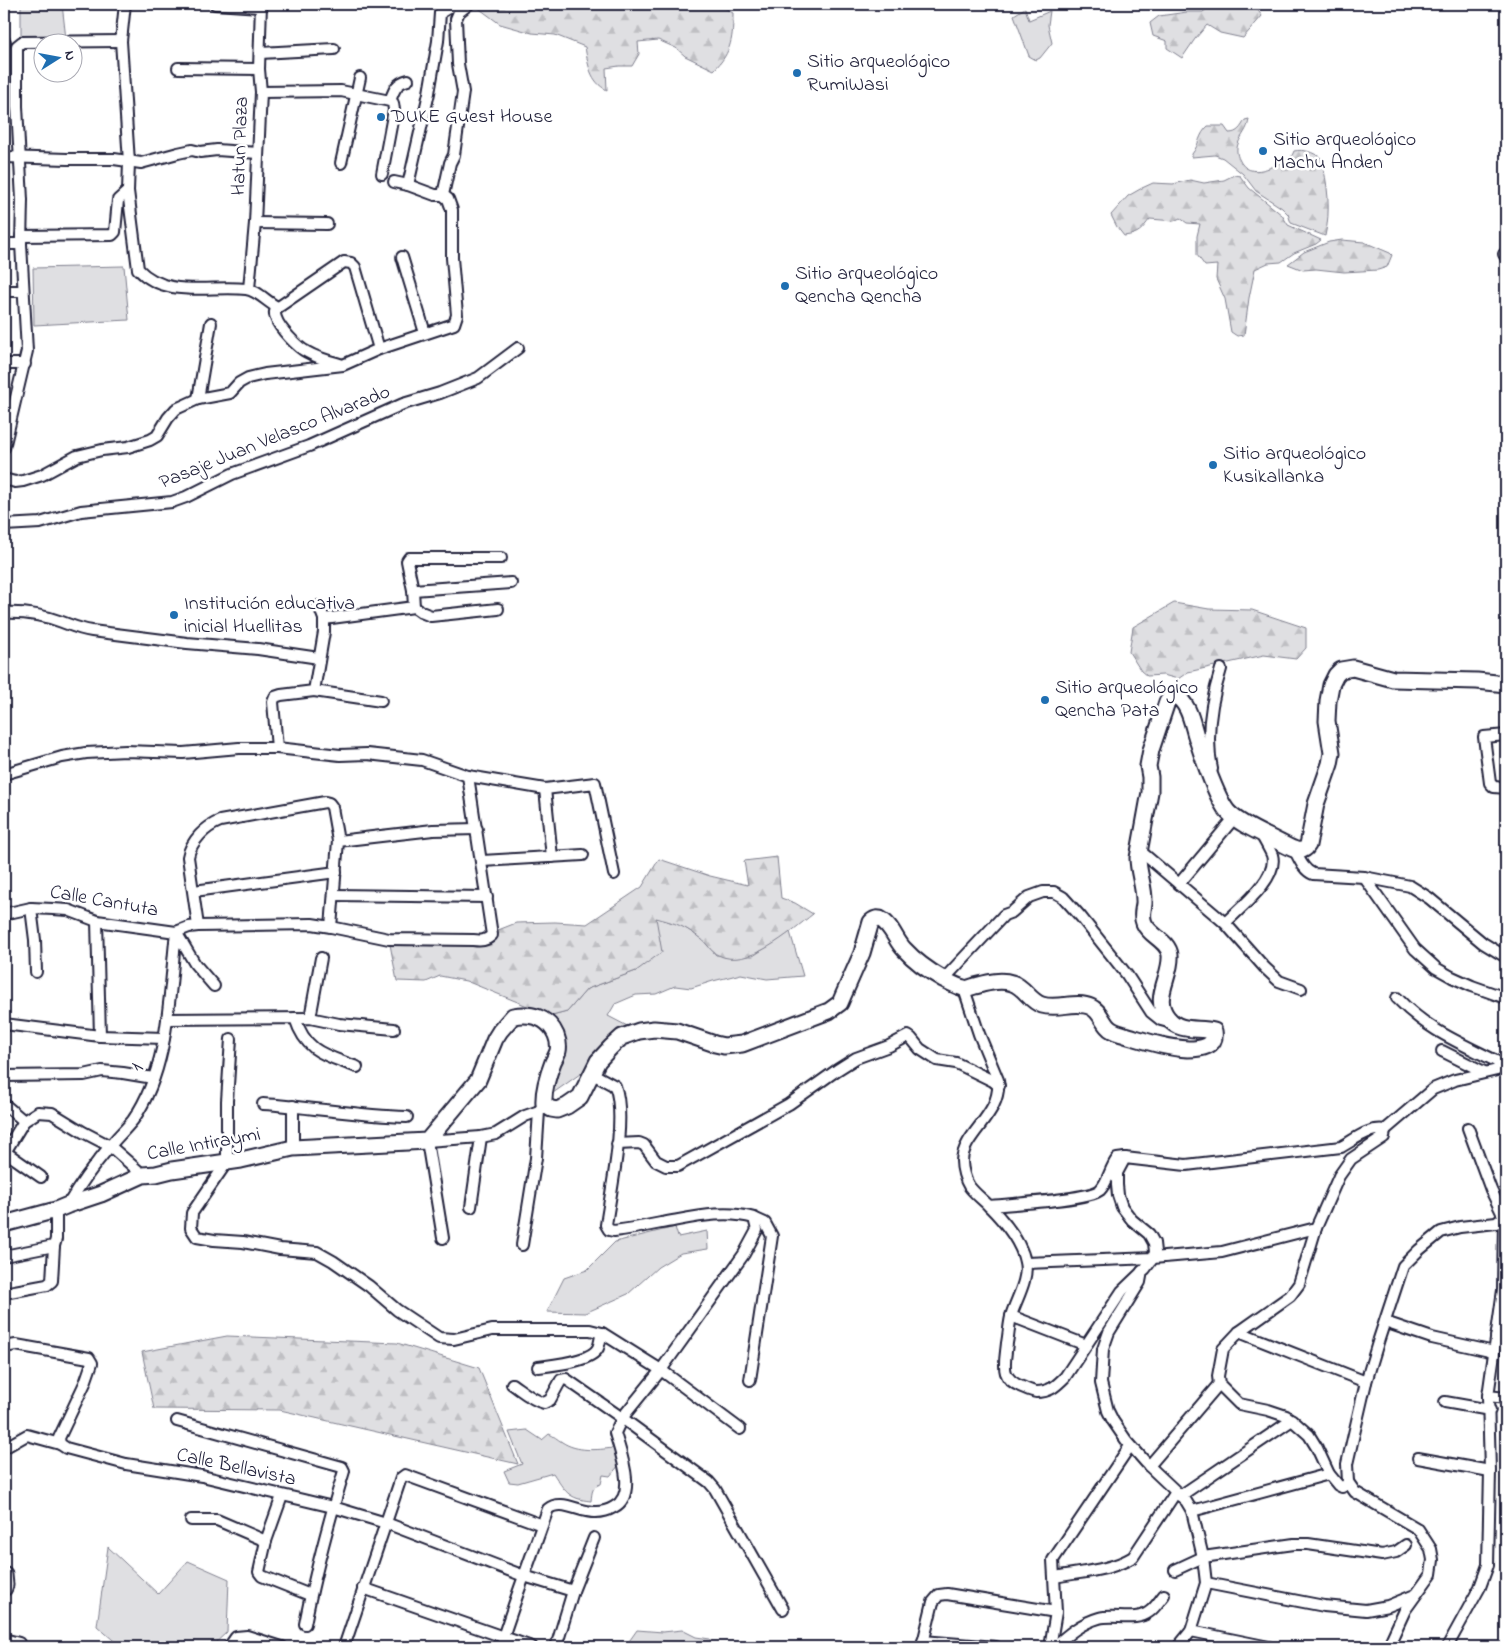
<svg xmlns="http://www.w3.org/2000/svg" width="1510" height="1651" viewBox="0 0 1510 1651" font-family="'Indie Flower',sans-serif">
	<defs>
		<pattern id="forest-firs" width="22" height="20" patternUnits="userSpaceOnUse" patternTransform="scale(1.25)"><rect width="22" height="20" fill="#dfdfe2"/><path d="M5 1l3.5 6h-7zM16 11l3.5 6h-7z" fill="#bfbfc3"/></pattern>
	</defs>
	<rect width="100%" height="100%" fill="#fff"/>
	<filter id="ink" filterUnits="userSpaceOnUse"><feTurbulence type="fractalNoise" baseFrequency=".02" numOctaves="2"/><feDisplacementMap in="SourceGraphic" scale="10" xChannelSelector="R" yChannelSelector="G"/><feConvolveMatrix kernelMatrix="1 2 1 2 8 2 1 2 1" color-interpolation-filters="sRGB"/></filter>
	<g filter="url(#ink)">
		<g fill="#dfdfe2" stroke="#80808e">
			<path d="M 21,4 L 62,4 L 66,39 L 21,40 Z"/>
			<path d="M 1025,8 L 1029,20 L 1050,11 L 1048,25 L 1052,43 L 1040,58 L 1036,60 L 1029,56 L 1014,15 Z"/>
			<path d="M 124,266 L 129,320 L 34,325 L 33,268 Z"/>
			<path d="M 656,918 L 681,925 L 703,940 L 716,955 L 753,956 L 790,932 L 803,976 L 767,979 L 741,974 L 713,981 L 691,988 L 675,986 L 656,994 L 636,995 L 615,1004 L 608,1016 L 633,1029 L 580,1074 L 553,1093 L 552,1081 L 562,1036 L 552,1016 L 567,1012 L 587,989 L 636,971 Z"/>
			<path d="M 675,1227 L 678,1237 L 707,1231 L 708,1249 L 681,1253 L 658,1267 L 628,1294 L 585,1313 L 547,1312 L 564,1278 L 587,1270 L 615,1242 Z"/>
			<path d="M 527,1430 L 542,1440 L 549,1434 C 554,1436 557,1439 562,1442 C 577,1452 597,1450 613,1448 L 617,1451 L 619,1465 L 610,1476 L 603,1475 L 601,1484 C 592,1486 592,1492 591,1501 C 568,1499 565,1491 553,1473 L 518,1483 L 509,1482 L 504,1471 L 522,1464 L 509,1432 Z"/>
			<path d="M 108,1547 L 158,1594 L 188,1561 L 229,1579 L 227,1632 L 211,1647 L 121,1647 L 97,1626 Z"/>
			<path d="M 637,1630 L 663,1632 L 682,1630 L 696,1637 L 710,1639 L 711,1647 L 625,1647 Z"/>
		</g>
		<g fill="url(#forest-firs)" stroke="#80808e">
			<path d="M 479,4 L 718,4 L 733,13 C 733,37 732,52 714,70 L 685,56 L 676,48 L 658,40 L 638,42 L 639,54 L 632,66 L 619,66 L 606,68 L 607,90 C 590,82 588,64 585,47 L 555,35 L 532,33 L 500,24 L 477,7 Z"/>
			<path d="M 1213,4 L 1253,4 L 1262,16 L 1243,38 L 1220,33 L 1207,25 L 1195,39 L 1182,58 L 1167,48 L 1167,41 L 1153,36 L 1150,23 L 1159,16 L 1187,12 L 1203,12 Z"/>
			<path d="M 1249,119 C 1248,130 1241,135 1238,144 C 1236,149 1237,155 1239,159 C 1249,182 1276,165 1291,158 L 1294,151 C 1304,149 1313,152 1321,158 C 1328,184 1331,210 1325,236 L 1291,223 L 1288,214 L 1282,208 L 1256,191 L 1243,174 L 1223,158 L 1215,155 L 1192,157 L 1192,154 C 1200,144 1198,135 1208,126 L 1224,126 L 1229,133 C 1238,133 1241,127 1245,120 Z"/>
			<path d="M 1234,175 L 1240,176 L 1249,188 L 1282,215 L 1288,225 L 1321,240 L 1316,244 L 1294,253 L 1281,262 L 1268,263 L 1255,269 L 1249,298 L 1244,335 L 1237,336 L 1231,332 L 1225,299 L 1216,279 L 1217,265 L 1205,266 L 1197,255 L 1197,236 L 1200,224 L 1187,223 L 1180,218 L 1174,221 L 1150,219 C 1141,230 1140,234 1124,236 L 1117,227 L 1111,215 L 1128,196 L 1142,188 L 1153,183 L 1173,184 L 1190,180 L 1204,183 L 1224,180 Z"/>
			<path d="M 1342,240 L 1364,242 L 1390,253 L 1392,255 L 1387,267 L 1378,270 L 1344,272 L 1316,269 L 1303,270 L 1288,264 L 1304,252 L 1329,242 Z"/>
			<path d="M 1174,603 L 1209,609 L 1252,610 L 1306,628 L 1306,648 L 1296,659 L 1264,655 L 1188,672 L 1178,679 L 1163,675 L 1147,676 L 1141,671 L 1129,652 L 1133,627 Z"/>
			<path d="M 777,857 L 781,898 L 795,903 L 813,914 C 790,932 748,970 718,955 C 711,952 707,943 701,939 C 685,926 675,923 656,918 L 662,952 L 636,971 L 587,989 L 567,1012 L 552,1016 L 466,981 L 440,976 L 426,982 L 397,981 L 389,939 L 473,940 L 516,923 L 555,922 L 587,924 L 642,887 L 659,859 L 710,876 L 748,885 L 744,861 Z"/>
			<path d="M 227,1336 L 397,1343 L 479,1368 L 518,1464 L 280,1410 L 154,1409 L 142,1352 Z"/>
		</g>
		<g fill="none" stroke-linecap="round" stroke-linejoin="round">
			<path stroke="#7a7a88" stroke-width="2.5" d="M 311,4 L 329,9 L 346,4"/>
			<defs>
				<g id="street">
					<path d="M 125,4 L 121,41 L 129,162 L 128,191 L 138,269 C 166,299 210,285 246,289 C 257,290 267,302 277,307 L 280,306 L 344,262 L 351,263 L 355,267 L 379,349"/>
					<path d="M 215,4 L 260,7"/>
					<path d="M 4,42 L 5,42"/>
					<path d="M 260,53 L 334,49"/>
					<path d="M 178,68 L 259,69"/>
					<path d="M 261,92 L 341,91 L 390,101 L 393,103 L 394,110 L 382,174"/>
					<path d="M 390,101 C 394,90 396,83 408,80"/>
					<path d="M 4,157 L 67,159 L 114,159 L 141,163 L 178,153 L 192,150 L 200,152 L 217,150 L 258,153"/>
					<path d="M 341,163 L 360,78"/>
					<path d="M 394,182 L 408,185 L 435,195 L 443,195"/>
					<path d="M 408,185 L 429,93 L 438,41 L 440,13 L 455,4"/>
					<path d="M 255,223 L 327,224"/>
					<path d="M 21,236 L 112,235 L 115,232 L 118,200 L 128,191"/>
					<path d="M 4,244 L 21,244"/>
					<path d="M 1504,254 L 1506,257"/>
					<path d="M 402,257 L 425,333"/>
					<path d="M 249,289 L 255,223 L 261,92 L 259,69 L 261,4"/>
					<path d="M 4,291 L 23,291"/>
					<path d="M 277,307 C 275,310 274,314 276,318 C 279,328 298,348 307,352 C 317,358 329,361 340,364"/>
					<path d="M 4,364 L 25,364"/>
					<path d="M 198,399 L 211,323"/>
					<path d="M 4,448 L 27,351 L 21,244 L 22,200 L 17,106 L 17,46 L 22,42 L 121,41"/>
					<path d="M 4,479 L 15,482 L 23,481 L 42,475 L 77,456 L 102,450 L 128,447 L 150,440 L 157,436 L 168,418 L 176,409 L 198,399 L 230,393 L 239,383 L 248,378 L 265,374 L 343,365 L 379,349 L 454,324 L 457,315 L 452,258 L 452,210 L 448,199 L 443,195 L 450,163 L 454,155 L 463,92 L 458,64 L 456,19 L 459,12 L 469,4"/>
					<path d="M 4,525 L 40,523 L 81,511 L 172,502 L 186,497 L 232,474 L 309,446 L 403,404 L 440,393 L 478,378 L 518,348"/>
					<path d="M 413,590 L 511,583"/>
					<path d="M 414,607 L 421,612 L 431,616 L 498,609"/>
					<path d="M 4,613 C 24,612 43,615 62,622 C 73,626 79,629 92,631 L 187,643 L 258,649 L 319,658"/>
					<path d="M 324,619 L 414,607 L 413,590 L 407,561 L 409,558 L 501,558"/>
					<path d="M 314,691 L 381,701"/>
					<path d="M 1506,735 L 1484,737 L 1490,783 L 1494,787 L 1506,788"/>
					<path d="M 277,748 L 273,702 L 275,697 L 281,695 L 314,691 L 324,632 L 324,619 L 319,606"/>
					<path d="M 1212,769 C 1205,736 1211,701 1221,669"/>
					<path d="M 4,774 L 62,757 L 86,753 L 126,751 L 183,753 L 239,748 L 277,748 L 340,755 L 367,754 L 422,760 L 468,776 L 545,789 L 595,783 L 614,874"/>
					<path d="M 545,789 L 552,857"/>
					<path d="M 338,841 L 433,830 L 477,829"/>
					<path d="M 1294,849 C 1299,858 1303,870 1313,874 L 1364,877 L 1410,886 L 1429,898 L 1483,943 L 1506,957"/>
					<path d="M 1139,850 L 1225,923 L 1265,968 L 1279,981 L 1301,989"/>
					<path d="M 482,861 L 583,855"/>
					<path d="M 1364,877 L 1415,949 L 1436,968 L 1452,977 L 1472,986 L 1506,998"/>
					<path d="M 1179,884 L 1235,817"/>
					<path d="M 194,891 L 336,872"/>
					<path d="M 334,895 L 487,897"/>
					<path d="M 31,908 L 35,940 L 36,972"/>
					<path d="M 4,914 L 31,908 L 53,909 L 68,910 L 97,921 L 176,932 L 189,927 L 198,926 L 312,924 L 331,927 L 338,841 L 332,807 L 329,803 L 325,802 L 220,821 C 205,827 191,841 188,857 L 198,926"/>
					<path d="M 97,921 L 100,1036"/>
					<path d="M 1225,923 C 1240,908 1279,878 1272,855 C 1269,848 1264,840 1261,834"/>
					<path d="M 331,927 L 389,939 L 473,940 C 481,941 486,941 492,935 L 468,776"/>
					<path d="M 176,932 L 195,964 L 214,986"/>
					<path d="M 944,979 L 1004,915 L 1012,912 L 1029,897 L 1043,892 L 1054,892 L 1063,897 L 1081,917 L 1127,975 L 1151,1012 L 1161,1020 L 1172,1023"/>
					<path d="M 964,989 L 979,1034 L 998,1080 C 1002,1115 963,1133 962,1161 C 962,1169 965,1180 969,1186 C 974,1193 982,1199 988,1205 C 1003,1220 1021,1241 1025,1262 C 1029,1278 1017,1298 1012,1313 C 1009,1322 1009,1333 1007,1343 C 1005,1364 999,1378 1022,1387 C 1027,1389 1031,1391 1036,1392 C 1050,1392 1056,1386 1065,1377 L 1122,1291 L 1145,1269 L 1153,1258 L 1155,1252 L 1154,1243 L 1149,1234 L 1132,1220 L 1122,1207 L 1118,1195 L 1117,1185 L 1117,1173 L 1125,1158 L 1186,1165 L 1341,1147 C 1354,1140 1369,1127 1385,1130 L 1384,1137 L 1351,1159 L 1339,1176 L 1316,1228 L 1299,1284 L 1290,1296 L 1239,1332 L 1223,1349 L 1218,1376 L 1219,1384 L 1239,1404 L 1268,1410 L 1286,1416 L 1292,1420 L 1309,1435 L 1317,1448 L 1329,1474 L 1338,1485 L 1342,1487 L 1346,1485 L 1348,1482 L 1347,1464 L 1366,1382 L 1379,1339 L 1403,1266 L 1419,1250 L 1441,1232 L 1460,1227 L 1496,1223 L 1506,1216"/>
					<path d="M 295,1018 C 306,1053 326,1055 357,1067"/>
					<path d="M 310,1018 L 321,958"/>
					<path d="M 167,1019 L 310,1018 L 339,1024 L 394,1029"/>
					<path d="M 4,1024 L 100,1036 L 164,1038"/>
					<path d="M 231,1039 L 227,1101 L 227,1162 L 192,1213 L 191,1228 L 197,1237 L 214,1240 L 243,1242 L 280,1249 L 317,1252 L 333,1261 L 369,1286 L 397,1310 L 439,1338 L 454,1339 L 492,1330 L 590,1330 L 602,1333"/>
					<path d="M 1442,1051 L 1484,1072"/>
					<path d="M 4,1076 L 84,1075 L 102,1071 L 123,1073 L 153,1078"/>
					<path d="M 4,1104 L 24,1121"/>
					<path d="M 263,1104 C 311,1107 359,1116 407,1117"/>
					<path d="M 1385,1130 L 1433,1089 L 1455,1080 L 1497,1070 L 1501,1065 L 1500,1063 C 1461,1043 1428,1031 1397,998"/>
					<path d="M 617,1144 L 639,1143 L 644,1145 L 656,1161 L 666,1166 L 678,1166 L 789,1104 L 837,1070 L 856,1058 L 889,1046 L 908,1036 L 911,1038 L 920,1049 L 937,1060 L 956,1063 L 993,1081 L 999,1086"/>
					<path d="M 293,1148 L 293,1106"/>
					<path d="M 4,1151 L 41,1177"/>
					<path d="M 4,1154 L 24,1121 L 38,1112 L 52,1113 L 83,1132 L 110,1146 L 143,1175"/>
					<path d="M 68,1205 C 80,1184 95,1164 110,1146 C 117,1137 126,1129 133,1120 C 170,1067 169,993 176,932"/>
					<path d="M 989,1206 C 1009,1204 1088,1200 1100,1190 C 1108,1182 1110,1168 1117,1159 L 1125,1158"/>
					<path d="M 471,1207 L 481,1137"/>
					<path d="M 443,1238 L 427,1141 L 481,1137 L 496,1134 L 525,1116 L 539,1111"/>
					<path d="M 522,1245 L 536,1158 L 539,1111 L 542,1107"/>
					<path d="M 4,1256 L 54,1246"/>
					<path d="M 1026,1263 L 1153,1258 L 1222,1252 L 1316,1228"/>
					<path d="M 1142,1271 L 1140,1282 L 1109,1332 L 1103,1349 L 1101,1383 L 1108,1411 L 1113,1421 L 1126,1440 L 1149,1466 L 1186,1501 L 1192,1511 L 1203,1557 L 1206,1583 L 1191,1631 L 1178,1647"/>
					<path d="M 4,1293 L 47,1285 L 52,1281 L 54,1246 L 56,1239 L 56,1210"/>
					<path d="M 1011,1316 L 1086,1345"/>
					<path d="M 1385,1322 L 1432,1338 L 1494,1352"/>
					<path d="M 1239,1332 L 1366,1382"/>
					<path d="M 1496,1337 L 1506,1338"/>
					<path d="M 4,1347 L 16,1345 L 89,1358 L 92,1363 L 85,1383 L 59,1438 L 60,1444 L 66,1448 L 126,1464 L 202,1476 L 333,1507 L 386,1523 L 524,1576 L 573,1591"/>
					<path d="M 538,1367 C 552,1365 591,1362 598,1348 C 600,1344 600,1338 602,1333 L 661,1370 L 740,1429"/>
					<path d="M 750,1380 L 772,1236 L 765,1223 L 754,1218"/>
					<path d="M 512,1384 C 522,1391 532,1400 544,1403 L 550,1400 L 561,1380 L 566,1379 L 622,1418 L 709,1482 L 715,1489 L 783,1609"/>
					<path d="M 1488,1396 L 1506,1398"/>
					<path d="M 1445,1402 L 1490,1410"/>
					<path d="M 177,1421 L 342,1467 L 344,1471 C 329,1521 315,1572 305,1624"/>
					<path d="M 4,1448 L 27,1435 L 60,1444"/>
					<path d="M 1418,1458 L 1490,1471"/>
					<path d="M 1149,1466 L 1219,1384"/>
					<path d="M 1348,1482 L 1355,1492 L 1418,1529 L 1431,1549 L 1433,1560 L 1431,1574 L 1405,1610 L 1388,1647"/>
					<path d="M 282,1496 L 266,1541 L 259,1572 L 262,1576 L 310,1595"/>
					<path d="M 1180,1496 L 1292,1420"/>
					<path d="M 1192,1511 L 1329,1474"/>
					<path d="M 191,1520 L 217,1520 L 266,1541"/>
					<path d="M 1175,1570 L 1203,1557 L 1294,1544 L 1308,1544 L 1382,1555 L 1396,1552 L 1406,1545"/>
					<path d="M 1055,1577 C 1080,1572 1110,1571 1133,1557 L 1176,1492"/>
					<path d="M 1206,1583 L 1324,1606 L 1366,1610 L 1388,1606 L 1415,1595"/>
					<path d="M 363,1588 L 532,1647"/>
					<path d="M 1191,1631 L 1269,1647"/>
					<path d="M 4,1639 L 19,1643"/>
					<path d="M 923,1641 L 996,1647"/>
					<path d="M 229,1647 L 236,1637 L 247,1636 L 282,1647"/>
					<path d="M 345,1647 L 345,1644 L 401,1478 L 405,1475 L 542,1525"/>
					<path d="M 503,1647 L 503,1637 L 518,1593 L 548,1509 C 561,1498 580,1513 596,1512 C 602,1512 609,1510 614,1507 C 638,1495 620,1452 615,1433 L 622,1418 L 661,1370 L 744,1254 L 757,1230 L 754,1218 C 724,1209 691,1218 661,1223 C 646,1226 630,1229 614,1231 L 609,1230 L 606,1225 C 611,1190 627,1117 615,1086 L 591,1073"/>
					<path d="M 556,1647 L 573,1591 L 594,1538"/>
					<path d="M 922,1647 L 933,1602 L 939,1595 L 947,1594 L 1056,1612"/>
					<path d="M 1050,1647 L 1056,1612 L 1053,1560 L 1130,1446"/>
					<path d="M 1054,1647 C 1067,1635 1081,1623 1099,1618 C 1114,1614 1136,1622 1149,1612 C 1155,1608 1159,1601 1164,1595"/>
					<path d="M 1447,1647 L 1480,1587 L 1488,1565 L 1490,1471 L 1488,1396 L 1503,1290 L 1504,1217 L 1491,1190 L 1468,1128"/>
				</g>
				<g id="secondary">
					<path d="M 4,1224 L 56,1210 L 68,1205 L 101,1194 L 143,1175 L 156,1174 L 172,1170 L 241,1160 L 293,1148 L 427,1141 L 478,1080 L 495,1039 L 500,1031 L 513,1016 C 531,1013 548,1017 556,1035 C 558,1040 559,1046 558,1051 C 557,1054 555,1058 553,1062 C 548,1075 543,1090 544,1104 L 551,1109 L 557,1110 L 567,1106 L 580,1097 L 598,1061 L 611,1047 L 622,1037 L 639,1031 L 654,1029 L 677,1031 L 715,1044 L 724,1046 L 742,1044 L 829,1011 L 840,1003 L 843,996 L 862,953 L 871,922 C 874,919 876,918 880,919 C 892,925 895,940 904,949 C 915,961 929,971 943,979 C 949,982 958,987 964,988 C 967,989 972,987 975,986 C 987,983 1000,979 1012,983 C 1025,987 1029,1001 1042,1005 C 1058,1010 1076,1000 1091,1007 C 1100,1011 1102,1021 1108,1027 C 1112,1032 1119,1033 1125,1035 C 1146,1041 1166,1048 1188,1049 C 1200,1049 1217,1047 1214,1031 C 1197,1027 1180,1033 1168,1018 C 1151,999 1172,976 1170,955 C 1168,940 1149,936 1144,923 C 1141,916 1143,911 1144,904 C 1145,888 1138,873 1138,858 L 1150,792 L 1150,777 L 1148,766 L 1151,750 L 1167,702 L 1172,695 L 1175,695 C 1191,705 1192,726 1198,742 C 1203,758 1218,801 1228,812 C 1240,825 1266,835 1281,843 C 1289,847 1302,856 1308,845 L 1316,804 L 1330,764 L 1332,753 L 1327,721 L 1328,701 L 1331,685 L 1336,675 L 1341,670 L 1353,668 L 1393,679 L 1477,681 L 1506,684"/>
					<path d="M 4,1575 L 5,1585 L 4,1588"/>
				</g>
			</defs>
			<use href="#street" stroke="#22223b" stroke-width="14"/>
			<use href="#secondary" stroke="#22223b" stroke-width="19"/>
			<use href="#street" stroke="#fff" stroke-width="10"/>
			<use href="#secondary" stroke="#fff" stroke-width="15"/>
		</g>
	</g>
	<g fill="#1f6fb2" stroke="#fff" stroke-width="2">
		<circle cx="797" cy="73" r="5"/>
		<circle cx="381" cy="117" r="5"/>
		<circle cx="1263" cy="151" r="5"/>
		<circle cx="785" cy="286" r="5"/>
		<circle cx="1213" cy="465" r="5"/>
		<circle cx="174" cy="615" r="5"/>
		<circle cx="1045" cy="700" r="5"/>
	</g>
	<g text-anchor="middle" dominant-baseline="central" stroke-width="5" stroke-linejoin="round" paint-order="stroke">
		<g font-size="20" fill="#22223b" stroke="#fff" text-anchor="start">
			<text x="807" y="62">Sitio arqueológico<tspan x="807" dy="23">RumiWasi</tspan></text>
			<text x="391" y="117">DUKE Guest House</text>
			<text x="1273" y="140">Sitio arqueológico<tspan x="1273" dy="23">Machu Anden</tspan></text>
			<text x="795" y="274">Sitio arqueológico<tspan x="795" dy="23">Qencha Qencha</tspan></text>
			<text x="1223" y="454">Sitio arqueológico<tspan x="1223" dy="23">Kusikallanka</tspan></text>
			<text x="184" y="604">Institución educativa<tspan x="184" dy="23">inicial Huellitas</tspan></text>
			<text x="1055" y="688">Sitio arqueológico<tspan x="1055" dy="23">Qencha Pata</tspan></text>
		</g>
		<g font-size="20" fill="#22223b" stroke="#fff">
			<text transform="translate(241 146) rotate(-88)">Hatun Plaza</text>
			<text transform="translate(275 438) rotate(-22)">Pasaje Juan Velasco Alvarado</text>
			<text transform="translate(104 902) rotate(10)">Calle Cantuta</text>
			<text transform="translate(138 1068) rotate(-70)">1</text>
			<text transform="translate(204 1145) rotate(-10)">Calle Intiraymi</text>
			<text transform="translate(236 1468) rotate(12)">Calle Bellavista</text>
		</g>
	</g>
	<rect width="1510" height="1651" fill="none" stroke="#fff" stroke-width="20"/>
	<rect x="10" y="10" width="1490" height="1631" fill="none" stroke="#22223b" stroke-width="2" filter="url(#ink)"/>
	<g transform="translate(58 58) rotate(79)"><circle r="24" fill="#ffffff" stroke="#a7a7b1"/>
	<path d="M0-4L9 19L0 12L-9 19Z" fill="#1f6fb2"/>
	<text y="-8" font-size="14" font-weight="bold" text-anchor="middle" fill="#22223b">N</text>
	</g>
</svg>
